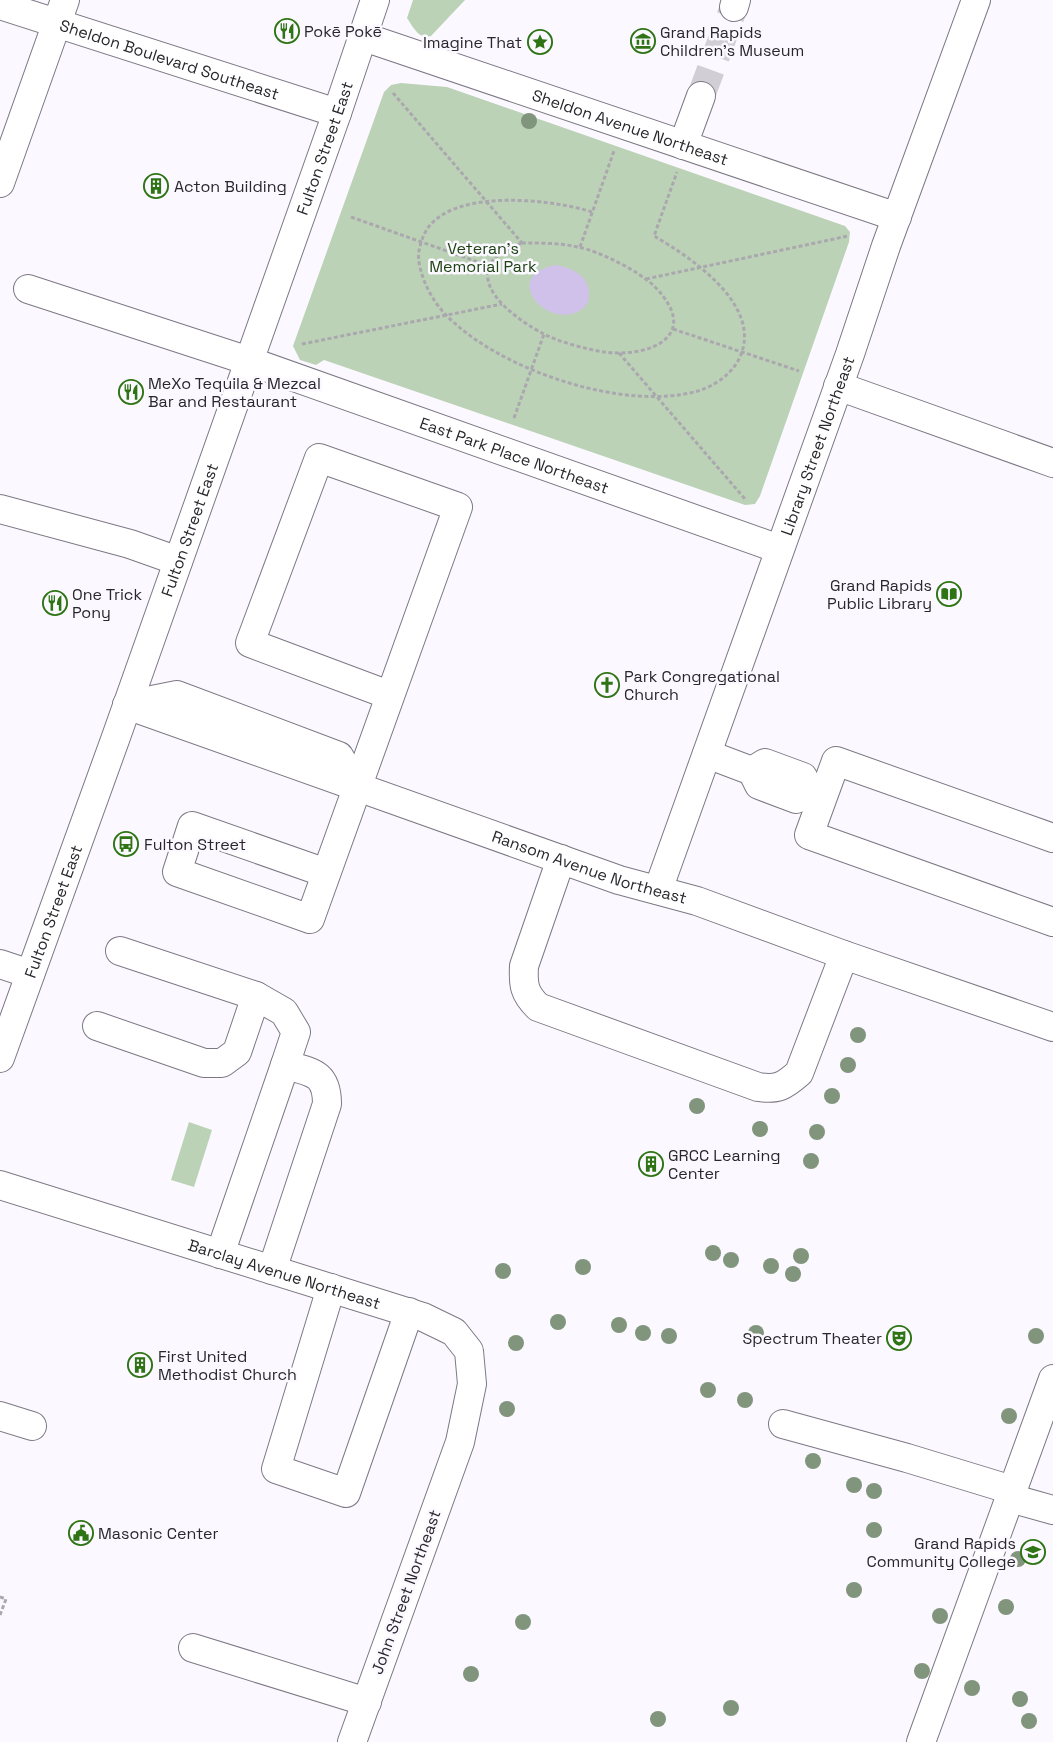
<svg xmlns="http://www.w3.org/2000/svg" width="1053" height="1742" viewBox="0 0 1053 1742" font-family="'Space Grotesk',sans-serif">
	<rect width="100%" height="100%" fill="#fbf9ff"/>
	<g fill="#bcd2b7">
		<path d="M 413,0 L 465,0 L 431,36 C 419,40 413,27 407,18 Z"/>
		<path d="M 401,83 L 447,87 L 845,226 L 850,232 L 849,242 L 760,496 L 755,504 L 745,505 L 324,360 L 316,365 L 300,360 L 293,346 L 384,92 L 391,85 Z"/>
		<path d="M 189,1122 L 212,1130 L 194,1187 L 171,1180 Z"/>
	</g>
	<path fill="#cfc1e9" d="M 556,265 C 572,268 590,276 589,295 C 589,304 584,309 577,312 C 544,327 501,275 556,265 Z"/>
	<g fill="none" stroke-linecap="round" stroke-linejoin="round">
		<path stroke="#d1cfd5" stroke-width="28" stroke-dasharray="28 14" stroke-linecap="butt" d="M 701,96 L 734,7"/>
		<defs>
			<g id="minor">
				<path id="s1" d="M 0,5 L 337,113"/>
				<path d="M 734,7 L 736,0"/>
				<path id="s2" d="M 364,37 L 897,217"/>
				<path d="M 683,145 L 701,96"/>
				<path d="M 0,183 L 65,0"/>
				<path id="s3" d="M 28,289 L 249,361 L 779,549"/>
				<path d="M 838,386 L 1053,463"/>
				<path d="M 0,509 L 130,544 L 178,561"/>
				<path id="s4" d="M 127,705 L 619,880 L 697,901 L 844,955 L 1053,1027"/>
				<path d="M 127,705 L 177,695 L 339,756 L 357,787"/>
				<path d="M 707,754 L 752,771 L 759,785 L 796,799 L 811,792 L 803,777 L 765,763 L 752,771"/>
				<path d="M 1053,838 L 836,761 L 809,835 L 1053,922"/>
				<path d="M 561,859 L 524,966 C 523,985 524,993 538,1007 L 758,1087 C 778,1090 784,1086 799,1073 L 844,955"/>
				<path d="M 326,873 L 192,826 L 177,872 L 310,919 L 458,507 L 319,458 L 250,643 L 389,695"/>
				<path id="s5" d="M 658,890 L 850,354 L 886,246 L 976,0"/>
				<path d="M 120,951 L 256,996 L 284,1012 L 296,1032 L 285,1065"/>
				<path d="M 0,964 L 30,974"/>
				<path d="M 97,1026 L 204,1063 L 222,1063 L 237,1052 L 256,996"/>
				<path id="s6" d="M 0,1185 L 423,1317 L 454,1332 L 469,1351 L 472,1384 L 460,1442 L 352,1742"/>
				<path d="M 220,1254 L 285,1065 C 311,1072 327,1072 327,1104 L 272,1270"/>
				<path d="M 331,1288 L 276,1469 L 346,1493 L 409,1312"/>
				<path d="M 0,1416 L 32,1426"/>
				<path d="M 783,1424 L 907,1458 L 1012,1490"/>
				<path d="M 1010,1498 L 1053,1510"/>
				<path d="M 193,1648 L 367,1702"/>
				<path d="M 921,1742 L 1053,1379"/>
			</g>
			<g id="major">
				<path id="s7" d="M 0,1058 L 116,737 L 337,113 L 375,0"/>
			</g>
		</defs>
		<use href="#minor" stroke="#7d7885" stroke-width="30"/>
		<use href="#major" stroke="#7d7885" stroke-width="30"/>
		<g stroke="#aaa8ae" stroke-width="3" stroke-dasharray="4 2.5" stroke-linecap="butt">
			<path d="M 393,93 L 522,243"/>
			<path d="M 592,212 C 552,199 443,186 423,237 C 419,247 417,256 420,267 C 424,285 434,303 447,316 C 500,370 624,412 698,391 C 714,386 731,375 739,359 C 765,307 692,258 654,236 L 677,172"/>
			<path d="M 351,217 L 489,266"/>
			<path d="M 522,243 C 540,243 560,243 578,247 C 599,251 641,272 655,287 C 702,335 651,358 604,352 C 586,349 558,342 542,333 C 523,323 479,294 489,267 C 493,255 511,247 522,243 Z"/>
			<path d="M 580,247 L 614,151"/>
			<path d="M 646,279 L 848,236"/>
			<path d="M 673,329 L 799,371"/>
			<path d="M 302,344 L 502,304"/>
			<path d="M 619,353 L 745,499"/>
			<path d="M 514,418 L 544,334"/>
			<path d="M 0,1597 L 6,1599 L 0,1615"/>
		</g>
		<use href="#minor" stroke="#fff" stroke-width="28"/>
		<use href="#major" stroke="#fff" stroke-width="28"/>
	</g>
	<g fill="#81947c">
		<circle cx="529" cy="121" r="8"/>
		<circle cx="858" cy="1035" r="8"/>
		<circle cx="848" cy="1065" r="8"/>
		<circle cx="832" cy="1096" r="8"/>
		<circle cx="697" cy="1106" r="8"/>
		<circle cx="760" cy="1129" r="8"/>
		<circle cx="817" cy="1132" r="8"/>
		<circle cx="811" cy="1161" r="8"/>
		<circle cx="713" cy="1253" r="8"/>
		<circle cx="801" cy="1256" r="8"/>
		<circle cx="731" cy="1260" r="8"/>
		<circle cx="771" cy="1266" r="8"/>
		<circle cx="583" cy="1267" r="8"/>
		<circle cx="503" cy="1271" r="8"/>
		<circle cx="793" cy="1274" r="8"/>
		<circle cx="558" cy="1322" r="8"/>
		<circle cx="619" cy="1325" r="8"/>
		<circle cx="643" cy="1333" r="8"/>
		<circle cx="756" cy="1333" r="8"/>
		<circle cx="669" cy="1336" r="8"/>
		<circle cx="1036" cy="1336" r="8"/>
		<circle cx="516" cy="1343" r="8"/>
		<circle cx="708" cy="1390" r="8"/>
		<circle cx="745" cy="1400" r="8"/>
		<circle cx="507" cy="1409" r="8"/>
		<circle cx="1009" cy="1416" r="8"/>
		<circle cx="813" cy="1461" r="8"/>
		<circle cx="854" cy="1485" r="8"/>
		<circle cx="874" cy="1491" r="8"/>
		<circle cx="874" cy="1530" r="8"/>
		<circle cx="1018" cy="1559" r="8"/>
		<circle cx="854" cy="1590" r="8"/>
		<circle cx="1006" cy="1607" r="8"/>
		<circle cx="940" cy="1616" r="8"/>
		<circle cx="523" cy="1622" r="8"/>
		<circle cx="922" cy="1671" r="8"/>
		<circle cx="471" cy="1674" r="8"/>
		<circle cx="972" cy="1688" r="8"/>
		<circle cx="1020" cy="1699" r="8"/>
		<circle cx="731" cy="1708" r="8"/>
		<circle cx="658" cy="1719" r="8"/>
		<circle cx="1029" cy="1721" r="8"/>
	</g>
	<defs>
		<symbol id="restaurant-ring" viewBox="-11 -11 22 22"><circle r="9.5" fill="#fbf9ff" stroke="#2e7314" stroke-width="1.5"/><path d="M-5-6h1v4h1v-4h1v4h1v-4h1v5L-1.5 .5V6h-2V.5L-5-1ZM5-6V6H3V1.5H1.5Q1.5-4 5-6Z" fill="#2e7314"/></symbol>
		<symbol id="museum-ring" viewBox="-11 -11 22 22"><circle r="9.5" fill="#fbf9ff" stroke="#2e7314" stroke-width="1.5"/><path d="M0-6L6-3V-2H-6V-3ZM-5-1h2V3h-2ZM-1-1h2V3h-2ZM3-1h2V3H3ZM-6 4H6V6H-6Z" fill="#2e7314"/></symbol>
		<symbol id="sight-ring" viewBox="-11 -11 22 22"><circle r="9.5" fill="#fbf9ff" stroke="#2e7314" stroke-width="1.5"/><path d="M0-6L1.8-2.2L6-1.7L2.9 1.2L3.7 5.4L0 3.3L-3.7 5.4L-2.9 1.2L-6-1.7L-1.8-2.2Z" fill="#2e7314"/></symbol>
		<symbol id="building-ring" viewBox="-11 -11 22 22"><circle r="9.5" fill="#fbf9ff" stroke="#2e7314" stroke-width="1.5"/><path d="M-4-6H4V6H1V3H-1V6H-4ZM-2.5-4.3h1.7v1.8h-1.7ZM.8-4.3h1.7v1.8H.8ZM-2.5-1h1.7V.8h-1.7ZM.8-1h1.7V.8H.8Z" fill="#2e7314"/></symbol>
		<symbol id="library-ring" viewBox="-11 -11 22 22"><circle r="9.5" fill="#fbf9ff" stroke="#2e7314" stroke-width="1.5"/><path d="M-6-4Q-3-5.5-.7-3.5V5Q-3 3-6 4ZM6-4Q3-5.5 .7-3.5V5Q3 3 6 4Z" fill="#2e7314"/></symbol>
		<symbol id="church-ring" viewBox="-11 -11 22 22"><circle r="9.5" fill="#fbf9ff" stroke="#2e7314" stroke-width="1.5"/><path d="M-1.2-6h2.4v3.5h3.3v2.4h-3.3V6h-2.4V-.1h-3.3v-2.4h3.3Z" fill="#2e7314"/></symbol>
		<symbol id="bus-ring" viewBox="-11 -11 22 22"><circle r="9.5" fill="#fbf9ff" stroke="#2e7314" stroke-width="1.5"/><path d="M-5-6H5V4H4V6H2V4H-2V6H-4V4H-5ZM-3.5-4V0h7V-4ZM-3.5 1.2v1.5H-2V1.2ZM2 1.2v1.5H3.5V1.2Z" fill="#2e7314"/></symbol>
		<symbol id="theatre-ring" viewBox="-11 -11 22 22"><circle r="9.5" fill="#fbf9ff" stroke="#2e7314" stroke-width="1.5"/><path d="M-5-5.5Q0-4 5-5.5V0Q5 5 0 6Q-5 5-5 0ZM-3.3-2.5H-1v1.5H-3.3ZM1-2.5H3.3v1.5H1ZM-2.8 1Q0 5.5 2.8 1Z" fill="#2e7314"/></symbol>
		<symbol id="civic-ring" viewBox="-11 -11 22 22"><circle r="9.5" fill="#fbf9ff" stroke="#2e7314" stroke-width="1.5"/><path d="M-.6-6.5H3V-4.5H.6V-3L4-1V1h2V6H-6V1h2V-1L-.6-3ZM-1.2 2.5V6h2.4V2.5Z" fill="#2e7314"/></symbol>
		<symbol id="university-ring" viewBox="-11 -11 22 22"><circle r="9.5" fill="#fbf9ff" stroke="#2e7314" stroke-width="1.5"/><path d="M0-5L7-2L0 1L-7-2ZM-4 1L0 2.5L4 1V4Q0 6-4 4Z" fill="#2e7314"/></symbol>
	</defs>
	<g fill-rule="evenodd">
		<use href="#restaurant-ring" x="273" y="17" width="28" height="28"/>
		<use href="#museum-ring" x="629" y="27" width="28" height="28"/>
		<use href="#sight-ring" x="526" y="28" width="28" height="28"/>
		<use href="#building-ring" x="142" y="172" width="28" height="28"/>
		<use href="#restaurant-ring" x="117" y="378" width="28" height="28"/>
		<use href="#library-ring" x="935" y="580" width="28" height="28"/>
		<use href="#restaurant-ring" x="41" y="589" width="28" height="28"/>
		<use href="#church-ring" x="593" y="671" width="28" height="28"/>
		<use href="#bus-ring" x="112" y="830" width="28" height="28"/>
		<use href="#building-ring" x="637" y="1150" width="28" height="28"/>
		<use href="#theatre-ring" x="885" y="1324" width="28" height="28"/>
		<use href="#building-ring" x="126" y="1351" width="28" height="28"/>
		<use href="#civic-ring" x="67" y="1519" width="28" height="28"/>
		<use href="#university-ring" x="1019" y="1538" width="28" height="28"/>
	</g>
	<g text-anchor="middle" dominant-baseline="central" stroke-width="5" stroke-linejoin="round" paint-order="stroke">
		<g font-size="16" fill="#29272c" stroke="#fbf9ff" text-anchor="start">
			<text x="304" y="31">Pokē Pokē</text>
			<text x="660" y="32">Grand Rapids<tspan x="660" dy="18">Children's Museum</tspan></text>
			<text x="522" y="42" text-anchor="end">Imagine That</text>
			<text x="174" y="186">Acton Building</text>
			<text x="148" y="383">MeXo Tequila &amp; Mezcal<tspan x="148" dy="18">Bar and Restaurant</tspan></text>
			<text x="932" y="585" text-anchor="end">Grand Rapids<tspan x="932" dy="18">Public Library</tspan></text>
			<text x="72" y="594">One Trick<tspan x="72" dy="18">Pony</tspan></text>
			<text x="624" y="676">Park Congregational<tspan x="624" dy="18">Church</tspan></text>
			<text x="144" y="844">Fulton Street</text>
			<text x="668" y="1155">GRCC Learning<tspan x="668" dy="18">Center</tspan></text>
			<text x="882" y="1338" text-anchor="end">Spectrum Theater</text>
			<text x="158" y="1356">First United<tspan x="158" dy="18">Methodist Church</tspan></text>
			<text x="98" y="1533">Masonic Center</text>
			<text x="1016" y="1543" text-anchor="end">Grand Rapids<tspan x="1016" dy="18">Community College</tspan></text>
		</g>
		<g font-size="16" fill="#29272c" stroke="#fbf9ff">
			<text stroke="none"><textPath href="#s1" startOffset="178">Sheldon Boulevard Southeast</textPath></text>
			<text stroke="none"><textPath href="#s2" startOffset="281">Sheldon Avenue Northeast</textPath></text>
			<text stroke="none"><textPath href="#s7" startOffset="966">Fulton Street East</textPath></text>
			<text stroke="none"><textPath href="#s5" startOffset="472">Library Street Northeast</textPath></text>
			<text stroke="none"><textPath href="#s3" startOffset="514">East Park Place Northeast</textPath></text>
			<text stroke="none"><textPath href="#s7" startOffset="561">Fulton Street East</textPath></text>
			<text stroke="none"><textPath href="#s4" startOffset="490">Ransom Avenue Northeast</textPath></text>
			<text stroke="none"><textPath href="#s7" startOffset="156">Fulton Street East</textPath></text>
			<text stroke="none"><textPath href="#s6" startOffset="298">Barclay Avenue Northeast</textPath></text>
			<text transform="translate(406 1592) rotate(-70)">John Street Northeast</text>
		</g>
		<g font-size="16" fill="#1d4211" stroke="#fbf9ff">
			<text x="483" y="248">Veteran's<tspan x="483" dy="18">Memorial Park</tspan></text>
		</g>
	</g>
</svg>
